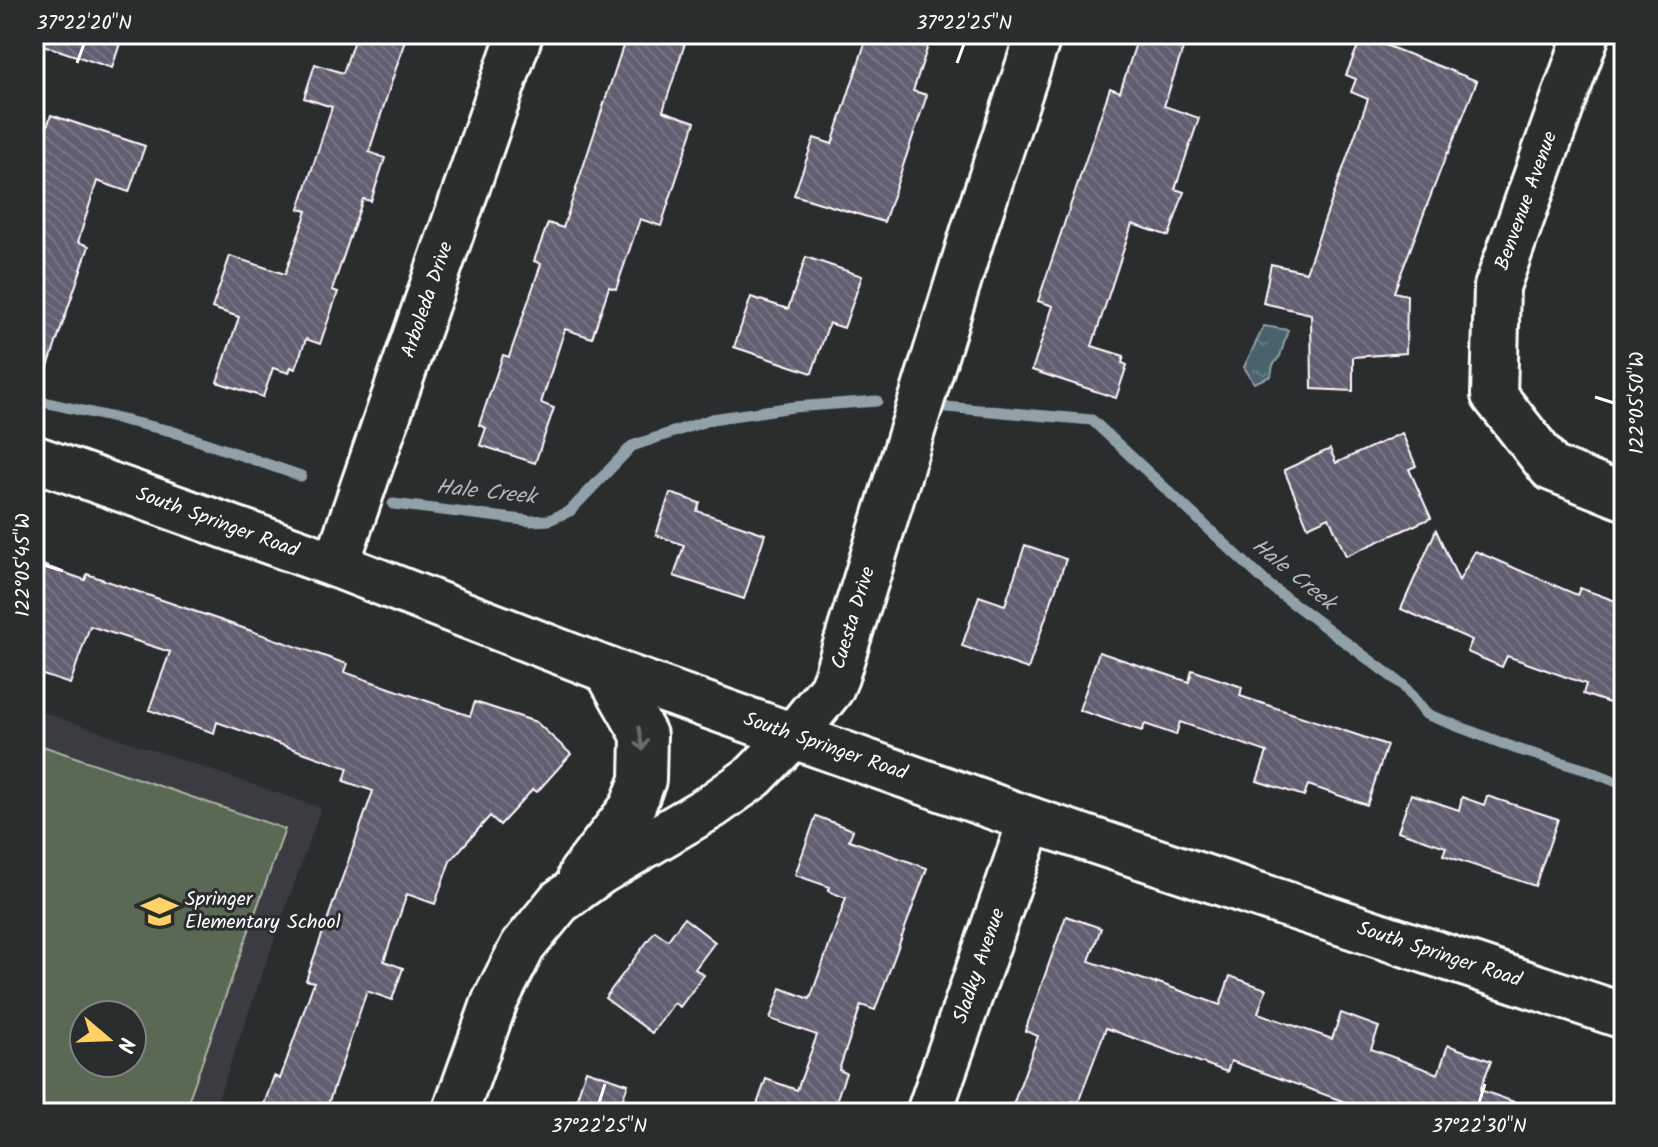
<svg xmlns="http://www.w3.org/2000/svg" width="1658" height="1147" viewBox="0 0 1658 1147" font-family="Kalam,sans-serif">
	<defs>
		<pattern id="water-ripples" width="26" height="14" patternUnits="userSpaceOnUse" patternTransform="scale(2)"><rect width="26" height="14" fill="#48626c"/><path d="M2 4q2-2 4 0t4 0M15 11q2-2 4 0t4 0" fill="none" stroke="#637a82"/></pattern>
		<pattern id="building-back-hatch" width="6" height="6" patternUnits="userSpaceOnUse" patternTransform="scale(2)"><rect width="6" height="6" fill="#625d6f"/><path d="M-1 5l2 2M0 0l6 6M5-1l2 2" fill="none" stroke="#7a7585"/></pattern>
	</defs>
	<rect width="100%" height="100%" fill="#2a2d2e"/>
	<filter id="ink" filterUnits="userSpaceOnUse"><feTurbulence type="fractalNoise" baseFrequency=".0125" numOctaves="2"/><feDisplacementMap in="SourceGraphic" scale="16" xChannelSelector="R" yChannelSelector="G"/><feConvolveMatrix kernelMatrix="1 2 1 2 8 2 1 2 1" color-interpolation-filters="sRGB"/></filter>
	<g filter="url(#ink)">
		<path fill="#3b3b42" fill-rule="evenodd" d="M 34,709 L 321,808 L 213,1113 L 34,1113 ZM 84,1015 L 132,1015 L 132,1063 L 84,1063 Z"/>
		<path fill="#5a6952" stroke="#acb4a8" stroke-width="2" fill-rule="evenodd" d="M 34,743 L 285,829 L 184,1113 L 34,1113 ZM 84,1015 L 132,1015 L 132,1063 L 84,1063 Z"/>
		<path fill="url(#water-ripples)" stroke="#91a1a7" stroke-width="2" d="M 1264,326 L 1288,330 L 1280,356 L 1273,365 L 1271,376 L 1254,383 L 1244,367 Z"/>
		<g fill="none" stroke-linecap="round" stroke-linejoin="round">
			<g stroke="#91a1a7" stroke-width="11">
				<path d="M 34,398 L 44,402 L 171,431 L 301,476"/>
				<path d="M 946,407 L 1092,420 L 1270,586 L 1403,685 L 1426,714 L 1517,749 L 1590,771 L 1624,785"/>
				<path d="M 393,504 L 531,521 L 549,520 L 570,511 L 632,446 L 712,419 L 793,407 L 877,401"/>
			</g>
		</g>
		<g fill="url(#building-back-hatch)" stroke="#fff" stroke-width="2">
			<path d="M 34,34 L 123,34 L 112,68 L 34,42 Z"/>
			<path d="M 356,34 L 407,34 L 369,152 L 385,158 L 371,201 L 363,199 L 332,290 L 338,292 L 320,344 L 306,339 L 295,369 L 291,367 L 289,373 L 273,368 L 263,397 L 217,382 L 239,317 L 212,308 L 230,256 L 285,274 L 307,211 L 299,209 L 332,107 L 304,98 L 315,64 L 343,73 Z"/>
			<path d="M 627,34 L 688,34 L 663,111 L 695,122 L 661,226 L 640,219 L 616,289 L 609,287 L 592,338 L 565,329 L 541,403 L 554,408 L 535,463 L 480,445 L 486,428 L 479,425 L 503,355 L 509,357 L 541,264 L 534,261 L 548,223 L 563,228 Z"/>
			<path d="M 868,34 L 932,34 L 913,91 L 927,95 L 884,222 L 794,195 L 814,138 L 832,144 Z"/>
			<path d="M 1139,34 L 1188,34 L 1164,106 L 1199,118 L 1175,189 L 1184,192 L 1169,236 L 1132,224 L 1092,346 L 1124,356 L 1122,363 L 1127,365 L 1116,398 L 1032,370 L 1053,306 L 1038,301 L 1110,88 L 1120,92 Z"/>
			<path d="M 1362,36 L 1477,81 L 1448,154 L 1447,153 L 1394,292 L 1407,295 L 1406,353 L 1353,357 L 1353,391 L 1312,389 L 1311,314 L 1263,303 L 1271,264 L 1306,272 L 1368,99 L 1351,92 L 1356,79 L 1346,75 Z"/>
			<path d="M 51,115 L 145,146 L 129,192 L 97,181 L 78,242 L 89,246 L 39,393 L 34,392 L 34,167 Z"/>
			<path d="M 806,257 L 862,276 L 844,328 L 829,323 L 812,373 L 734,347 L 751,297 L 788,309 Z"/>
			<path d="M 1402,433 L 1416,466 L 1409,469 L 1431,518 L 1346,556 L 1329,517 L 1308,527 L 1284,470 L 1330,449 L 1336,463 Z"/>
			<path d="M 670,493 L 700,503 L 697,511 L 765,534 L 744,599 L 674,576 L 684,545 L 656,535 Z"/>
			<path d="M 1436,530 L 1459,581 L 1475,551 L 1577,595 L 1580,588 L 1624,604 L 1624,708 L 1583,694 L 1586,684 L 1507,656 L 1502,667 L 1467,652 L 1472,640 L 1401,609 Z"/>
			<path d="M 1025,545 L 1066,559 L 1028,669 L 962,646 L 979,596 L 1005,605 Z"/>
			<path d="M 34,562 L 85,580 L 87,574 L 347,664 L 344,672 L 470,716 L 475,702 L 536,722 L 571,754 L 537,792 L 533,789 L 500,825 L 490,816 L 450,861 L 435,904 L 407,894 L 384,961 L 403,968 L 392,1000 L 367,991 L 325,1113 L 261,1113 L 274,1076 L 280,1079 L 294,1039 L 314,982 L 306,980 L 373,791 L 344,781 L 348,768 L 217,722 L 214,733 L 149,710 L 170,652 L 90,626 L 70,684 L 34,672 Z"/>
			<path d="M 1099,652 L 1189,682 L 1192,670 L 1242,687 L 1240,696 L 1387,745 L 1367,805 L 1308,785 L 1304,796 L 1257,781 L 1267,752 L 1180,722 L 1176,735 L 1145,724 L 1142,731 L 1079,710 Z"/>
			<path d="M 1411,794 L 1459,810 L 1462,797 L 1484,805 L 1487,796 L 1558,819 L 1535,886 L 1443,855 L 1446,847 L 1398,831 Z"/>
			<path d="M 816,816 L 853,830 L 849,840 L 927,868 L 875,1010 L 861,1005 L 839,1070 L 846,1073 L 835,1104 L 850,1109 L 850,1113 L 754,1113 L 766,1079 L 797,1090 L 817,1035 L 770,1019 L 781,988 L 810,999 L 846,898 L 828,891 L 830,887 L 795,875 Z"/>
			<path d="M 1066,916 L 1101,928 L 1089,961 L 1156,984 L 1156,982 L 1220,1005 L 1230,976 L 1266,989 L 1258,1013 L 1332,1039 L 1341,1013 L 1379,1027 L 1371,1049 L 1438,1074 L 1448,1045 L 1491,1061 L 1480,1090 L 1534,1109 L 1533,1113 L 1376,1113 L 1231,1061 L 1227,1072 L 1106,1028 L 1078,1103 L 1072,1101 L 1068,1113 L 1010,1113 L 1038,1036 L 1025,1031 Z"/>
			<path d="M 684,918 L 715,942 L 695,969 L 704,975 L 680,1007 L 674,1003 L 652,1033 L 605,998 L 655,931 L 668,940 Z"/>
			<path d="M 586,1070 L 628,1084 L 618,1113 L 572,1113 Z"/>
		</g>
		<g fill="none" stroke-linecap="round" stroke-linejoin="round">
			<defs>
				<g id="street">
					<path d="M 1587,34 L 1497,287 L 1494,395 L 1551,468 L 1624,497"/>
					<path d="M 336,565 L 520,34"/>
					<path d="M 929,1113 L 1031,820"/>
				</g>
				<g id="secondary">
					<path d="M 34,458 L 336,565 L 607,670 L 1031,820 L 1624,1016"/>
					<path d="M 581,874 L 632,808 L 643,780 L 644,735 L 607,670"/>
					<path d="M 455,1113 L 495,1001 L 523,946 L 559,902 L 600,872 L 712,806 L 754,776 L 793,736 L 831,689 L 836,677 L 975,227 L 1039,34"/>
				</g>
			</defs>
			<use href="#street" stroke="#fff" stroke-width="50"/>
			<use href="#secondary" stroke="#fff" stroke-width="50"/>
			<use href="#street" stroke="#2a2d2e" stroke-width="44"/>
			<use href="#secondary" stroke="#2a2d2e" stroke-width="44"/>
		</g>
		<defs><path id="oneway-shaft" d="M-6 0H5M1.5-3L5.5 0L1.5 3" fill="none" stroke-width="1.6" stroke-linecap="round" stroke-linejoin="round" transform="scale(2)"/></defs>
		<use stroke="#6a6c6d" href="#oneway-shaft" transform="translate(641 739) rotate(80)"/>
	</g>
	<path fill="none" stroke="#fff" stroke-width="3" d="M 77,63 L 84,44M 957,63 L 964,44M 1595,397 L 1614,403M 44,565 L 63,571M 599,1103 L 605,1084M 1479,1103 L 1485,1084"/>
	<defs>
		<symbol id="school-bare" viewBox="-9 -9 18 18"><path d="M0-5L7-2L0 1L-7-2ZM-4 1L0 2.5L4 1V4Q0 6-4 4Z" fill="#ffd166" stroke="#2a2d2e" stroke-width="2.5" paint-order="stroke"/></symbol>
	</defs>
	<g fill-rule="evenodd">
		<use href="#school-bare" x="134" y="886" width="51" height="51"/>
	</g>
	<g text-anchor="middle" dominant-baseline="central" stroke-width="6" stroke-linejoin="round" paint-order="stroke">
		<g font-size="20" fill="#fff" stroke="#2a2d2e">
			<text transform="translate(1527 201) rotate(-70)">Benvenue Avenue</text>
			<text transform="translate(428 300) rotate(-71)">Arboleda Drive</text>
			<text transform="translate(217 523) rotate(20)">South Springer Road</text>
			<text transform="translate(854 618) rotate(-73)">Cuesta Drive</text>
			<text transform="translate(825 747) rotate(19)">South Springer Road</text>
			<text transform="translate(1439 955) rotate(18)">South Springer Road</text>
			<text transform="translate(980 966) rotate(-71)">Sladky Avenue</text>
		</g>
		<g font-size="20" fill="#fff" stroke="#2a2d2e" text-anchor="start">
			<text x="185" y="900">Springer<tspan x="185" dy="23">Elementary School</tspan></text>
		</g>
		<g font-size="22" font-style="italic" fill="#adb8bd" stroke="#2a2d2e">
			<text transform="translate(486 493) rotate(6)">Hale Creek</text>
			<text transform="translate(1293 575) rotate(39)">Hale Creek</text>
		</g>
	</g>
	<rect width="1658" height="1147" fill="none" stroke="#2a2d2e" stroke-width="88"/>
	<g transform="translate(108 1039) rotate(109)"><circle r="38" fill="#2a2d2e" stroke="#7f8182" stroke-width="2"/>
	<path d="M0-6L14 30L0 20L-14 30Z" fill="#ffd166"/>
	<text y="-12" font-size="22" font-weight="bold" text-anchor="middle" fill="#ffffff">N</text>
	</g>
	<rect x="44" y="44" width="1570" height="1059" fill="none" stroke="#fff" stroke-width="3"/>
	<g font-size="20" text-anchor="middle" fill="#fff">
		<text x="84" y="29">37°22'20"N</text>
		<text x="964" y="29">37°22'25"N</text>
		<text transform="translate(1636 403) rotate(-90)" y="7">122°05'50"W</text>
		<text transform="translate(22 565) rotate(-90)" y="7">122°05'45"W</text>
		<text x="599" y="1132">37°22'25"N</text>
		<text x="1479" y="1132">37°22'30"N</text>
	</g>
</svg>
